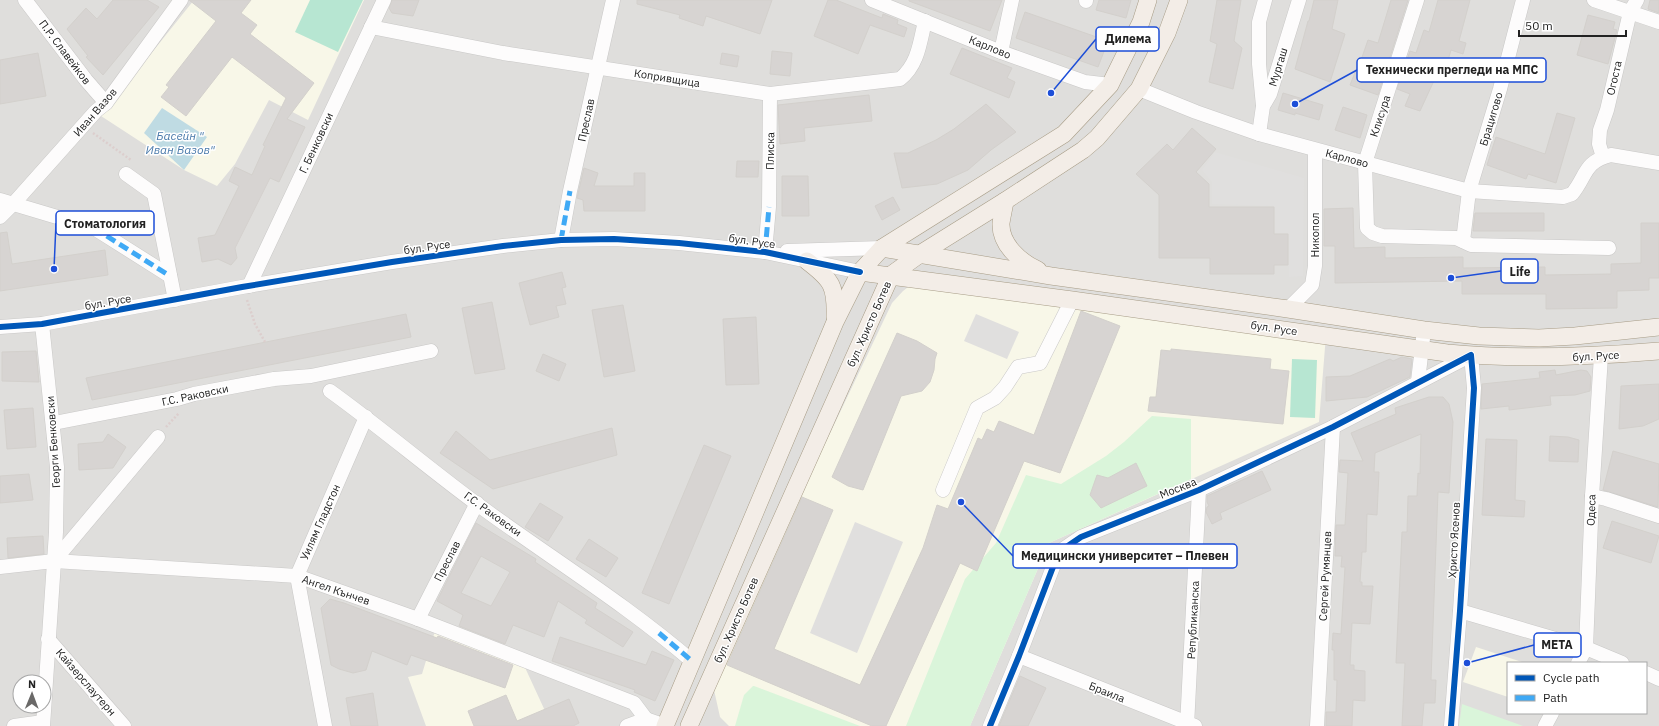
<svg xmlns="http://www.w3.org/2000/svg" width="1659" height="726" viewBox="0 0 1659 726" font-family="'IBM Plex Sans',sans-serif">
	<rect width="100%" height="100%" fill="#f0eeeb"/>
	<path fill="#dfdedc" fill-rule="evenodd" d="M 0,0 L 1659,0 L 1659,726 L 0,726 ZM 1508,663 L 1646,663 L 1646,713 L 1508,713 ZM 20,682 L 44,682 L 44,706 L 20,706 Z"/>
	<g fill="#f8f7e8">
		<path d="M 194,0 L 364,0 L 308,120 L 269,100 L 235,164 L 217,186 L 184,170 L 101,116 Z"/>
		<path d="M 916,281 L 1326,335 L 1319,422 L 1049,543 L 970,726 L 729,726 L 720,717 L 710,672 L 804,488 L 892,303 L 903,291 Z"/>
		<path d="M 435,631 L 522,661 L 552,726 L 426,726 L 408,677 L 422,674 Z"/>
		<path d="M 1476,647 L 1525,663 L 1508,663 L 1508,697 L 1463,682 Z"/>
	</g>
	<g fill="#daf5da">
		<path d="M 1152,416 L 1191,419 L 1191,479 L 1049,543 L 970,726 L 906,726 L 965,579 L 996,543 L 1026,475 L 1061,484 L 1106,456 L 1124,442 Z"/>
		<path d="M 753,686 L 754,686 L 860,726 L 735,726 L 744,695 Z"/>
		<path d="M 1462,704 L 1523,726 L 1459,726 Z"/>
	</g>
	<g fill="#b7e6d2">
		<path d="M 310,0 L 363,0 L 338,52 L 295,32 Z"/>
		<path d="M 1292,359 L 1317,360 L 1315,418 L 1290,417 Z"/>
	</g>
	<g fill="#e0dfde">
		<path d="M 1215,152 L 1304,178 L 1303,276 L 1289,277 L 1289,233 L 1275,233 L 1275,206 L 1212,204 L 1212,182 L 1202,170 Z"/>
		<path d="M 976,314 L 1019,332 L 1007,359 L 964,341 Z"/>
		<path d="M 855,522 L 903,542 L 857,653 L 810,633 Z"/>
	</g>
	<path fill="#bfdbe3" d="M 162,108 L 207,137 L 184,170 L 144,133 Z"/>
	<g fill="#d7d4d2" stroke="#d3d0cc" fill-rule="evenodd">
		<path d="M 113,0 L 147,0 L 159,7 L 103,75 L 86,57 L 88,56 L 67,29 L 86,8 L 97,19 Z"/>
		<path d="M 189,0 L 251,0 L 241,13 L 257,25 L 250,34 L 314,83 L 287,119 L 305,127 L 279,182 L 270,178 L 235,248 L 237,258 L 231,265 L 218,259 L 202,262 L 198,238 L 215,235 L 239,186 L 229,181 L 235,167 L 252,175 L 265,146 L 263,145 L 286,98 L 232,57 L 186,116 L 161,97 L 169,87 L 166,85 L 216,21 Z"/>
		<path d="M 392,0 L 419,0 L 413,16 L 392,13 L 389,8 Z"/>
		<path d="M 637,0 L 772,0 L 760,34 L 706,16 L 703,26 L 679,18 L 680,15 L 637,4 Z"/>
		<path d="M 828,0 L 836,0 L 882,18 L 883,14 L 898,20 L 897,24 L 907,28 L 904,37 L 870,25 L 858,54 L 814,36 Z"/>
		<path d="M 909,0 L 1002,0 L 990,31 L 909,1 Z"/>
		<path d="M 1099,0 L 1131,0 L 1126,18 L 1096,10 Z"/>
		<path d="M 1217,0 L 1241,0 L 1234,41 L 1242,48 L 1233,89 L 1209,82 L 1217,44 L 1210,41 Z"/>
		<path d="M 1314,0 L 1338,0 L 1332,29 L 1345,34 L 1330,82 L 1295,69 L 1308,21 L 1309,21 Z"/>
		<path d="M 1391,0 L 1408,0 L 1378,95 L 1350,85 L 1358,65 L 1359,66 L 1368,40 L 1378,43 Z"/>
		<path d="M 1438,0 L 1470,0 L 1459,41 L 1466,43 L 1463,54 L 1451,50 L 1444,74 L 1438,72 L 1420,111 L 1405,106 L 1410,94 L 1397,89 L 1410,51 L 1416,53 L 1424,30 L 1429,32 Z"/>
		<path d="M 1650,0 L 1659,0 L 1659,13 L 1648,9 Z"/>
		<path d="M 1025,12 L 1108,41 L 1098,67 L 1016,38 Z"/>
		<path d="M 1588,15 L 1615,22 L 1613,29 L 1617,30 L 1608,64 L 1577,55 Z"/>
		<path d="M 962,48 L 1012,68 L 1007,78 L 1015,82 L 1009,98 L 950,74 Z"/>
		<path d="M 772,51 L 792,53 L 790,76 L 770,74 Z"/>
		<path d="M 38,53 L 46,96 L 0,104 L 0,60 Z"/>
		<path d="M 722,53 L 739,56 L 737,67 L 720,64 Z"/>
		<path d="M 1283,93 L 1323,105 L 1319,120 L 1295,113 L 1295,115 L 1278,110 Z"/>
		<path d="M 869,95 L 872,121 L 804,128 L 805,141 L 780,144 L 778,105 Z"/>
		<path d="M 986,104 L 1016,132 L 991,150 L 968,170 L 937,184 L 902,188 L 894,153 L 908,153 L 936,140 L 954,129 Z"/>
		<path d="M 1343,107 L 1367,115 L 1360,138 L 1335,130 Z"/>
		<path d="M 1557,113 L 1575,118 L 1556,183 L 1528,174 L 1526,179 L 1487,165 L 1496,137 L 1545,154 Z"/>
		<path d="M 1192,128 L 1216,149 L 1196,172 L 1209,184 L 1209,207 L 1274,207 L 1274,234 L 1288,234 L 1288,265 L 1274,265 L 1274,274 L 1210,274 L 1210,258 L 1159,258 L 1159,195 L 1136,174 L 1167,144 L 1173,150 Z"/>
		<path d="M 737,161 L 759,161 L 758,177 L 736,177 Z"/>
		<path d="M 584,168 L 598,173 L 594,186 L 634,186 L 634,173 L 645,173 L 645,211 L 584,211 L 583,200 L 577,198 Z"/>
		<path d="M 782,176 L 808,176 L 809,216 L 782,216 Z"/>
		<path d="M 893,197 L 900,210 L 882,220 L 875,206 Z"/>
		<path d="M 1353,208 L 1354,248 L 1385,247 L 1385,258 L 1463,257 L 1463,268 L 1545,267 L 1545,275 L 1611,274 L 1611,264 L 1641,263 L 1641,223 L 1659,223 L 1659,278 L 1649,278 L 1649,290 L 1617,291 L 1617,308 L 1546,309 L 1546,294 L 1462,294 L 1462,281 L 1335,283 L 1335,246 L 1324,246 L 1324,209 Z"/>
		<path d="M 1475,213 L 1544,213 L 1544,231 L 1473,231 Z"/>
		<path d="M 7,232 L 12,264 L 105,250 L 108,275 L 0,291 L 0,233 Z"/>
		<path d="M 562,272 L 566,287 L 562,288 L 566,304 L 556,306 L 559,317 L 530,325 L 519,283 Z"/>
		<path d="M 492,302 L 505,369 L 475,374 L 462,308 Z"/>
		<path d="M 623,305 L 635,371 L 604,377 L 592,310 Z"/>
		<path d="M 1081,311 L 1120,326 L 1060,473 L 1024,461 L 977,571 L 960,563 L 886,726 L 872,726 L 727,665 L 802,497 L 833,510 L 774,649 L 860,685 L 923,548 L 937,505 L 948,509 L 978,438 L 982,440 L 987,429 L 994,432 L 999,421 L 1034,435 Z"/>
		<path d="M 406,314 L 411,337 L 92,400 L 86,378 Z"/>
		<path d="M 756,317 L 759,384 L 726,385 L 723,319 Z"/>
		<path d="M 897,333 L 917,341 L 937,353 L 935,359 L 934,370 L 930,382 L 922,391 L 901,396 L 863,490 L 848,486 L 832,477 Z"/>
		<path d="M 1171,349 L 1271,359 L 1270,369 L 1289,371 L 1283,424 L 1148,411 L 1150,397 L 1156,397 L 1161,350 L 1171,351 Z"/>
		<path d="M 36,351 L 39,382 L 2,381 L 2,352 Z"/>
		<path d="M 543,354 L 566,364 L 559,381 L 536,371 Z"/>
		<path d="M 1402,357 L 1412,359 L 1410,377 L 1367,397 L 1326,401 L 1326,377 L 1350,376 L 1390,359 L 1393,361 Z"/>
		<path d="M 1555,370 L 1556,375 L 1581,370 L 1587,371 L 1591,377 L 1590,391 L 1575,395 L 1550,396 L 1551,405 L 1509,410 L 1509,406 L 1481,409 L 1482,384 L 1540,378 L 1539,372 Z"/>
		<path d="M 1659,384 L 1659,419 L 1643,426 L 1619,429 L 1621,386 Z"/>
		<path d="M 1429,397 L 1443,397 L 1449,404 L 1453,422 L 1449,493 L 1438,492 L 1431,680 L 1436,680 L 1435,703 L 1424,703 L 1422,726 L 1402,726 L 1405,663 L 1396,663 L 1402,532 L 1407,532 L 1408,496 L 1417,496 L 1418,473 L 1420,474 L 1421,434 L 1375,453 L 1374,472 L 1379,472 L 1377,515 L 1367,514 L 1366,552 L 1362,552 L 1360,582 L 1362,582 L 1362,586 L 1373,586 L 1370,624 L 1352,623 L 1350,665 L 1354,665 L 1354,670 L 1365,671 L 1365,701 L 1353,700 L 1352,726 L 1326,726 L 1326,712 L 1336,712 L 1337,680 L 1334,680 L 1334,650 L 1332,650 L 1333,633 L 1341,634 L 1345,567 L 1341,567 L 1342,556 L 1335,556 L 1336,525 L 1345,525 L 1348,473 L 1339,472 L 1340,460 L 1363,461 L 1351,433 L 1396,414 L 1395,408 Z"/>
		<path d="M 33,408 L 36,447 L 7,449 L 4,410 Z"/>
		<path d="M 612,428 L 617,455 L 493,489 L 440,453 L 456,431 L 490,460 Z"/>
		<path d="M 108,434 L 126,447 L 113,468 L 79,470 L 78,444 L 103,442 Z"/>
		<path d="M 1550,436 L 1568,437 L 1579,440 L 1578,462 L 1549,461 Z"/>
		<path d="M 1486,439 L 1517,440 L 1515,500 L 1525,501 L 1524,517 L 1482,515 Z"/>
		<path d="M 704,445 L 731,456 L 669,604 L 642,593 Z"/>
		<path d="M 1613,451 L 1659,464 L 1658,507 L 1603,490 Z"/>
		<path d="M 1136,463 L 1147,486 L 1101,508 L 1090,495 L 1097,475 L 1108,478 Z"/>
		<path d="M 1262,471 L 1271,490 L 1220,513 L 1222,519 L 1212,524 L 1206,512 L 1207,507 L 1209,506 L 1207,502 L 1207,496 Z"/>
		<path d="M 29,474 L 33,500 L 0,503 L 0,476 Z"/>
		<path d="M 540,503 L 563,517 L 548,541 L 525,527 Z"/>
		<path d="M 1612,521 L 1659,536 L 1651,563 L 1603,548 Z"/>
		<path d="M 476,523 L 536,559 L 535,562 L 597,603 L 595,608 L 633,632 L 623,647 L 585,623 L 587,620 L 558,601 L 544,637 L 513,625 L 505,644 L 459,626 L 463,615 L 437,601 ZM 481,556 L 510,572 L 491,606 L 461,593 Z"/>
		<path d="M 43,536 L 44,554 L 8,558 L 7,538 Z"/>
		<path d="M 589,539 L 618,558 L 606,577 L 576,559 Z"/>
		<path d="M 330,599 L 344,603 L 437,638 L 438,636 L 513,665 L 505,688 L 411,655 L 407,665 L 372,651 L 366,670 L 353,673 L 339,669 L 331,665 L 321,608 Z"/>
		<path d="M 560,637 L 646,665 L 652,651 L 674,660 L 655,701 L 634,692 L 635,690 L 552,661 Z"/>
		<path d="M 1020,676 L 1046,688 L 1028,726 L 999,726 Z"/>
		<path d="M 373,693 L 378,726 L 351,726 L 346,698 Z"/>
		<path d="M 506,695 L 517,721 L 569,699 L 579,723 L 573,726 L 474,726 L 468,711 Z"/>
	</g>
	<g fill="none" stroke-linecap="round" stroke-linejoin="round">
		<defs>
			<g id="minor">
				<path d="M 25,0 L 86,80 L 106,103"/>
				<path d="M 872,0 L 1001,52 L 1085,82 L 1110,85"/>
				<path d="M 1417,0 L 1365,163 L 1367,228 L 1373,233 L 1382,236 L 1456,238 L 1471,245 L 1609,248"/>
				<path d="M 1594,0 L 1659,22"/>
				<path d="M 1086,1 L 1086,0"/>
				<path d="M 371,27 L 503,53 L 770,94 L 900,79 C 918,65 920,42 925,21"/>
				<path d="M 1001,52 L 1012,0"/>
				<path d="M 1139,89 L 1196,112 L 1259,134 L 1469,191 L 1563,197 L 1572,194 C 1587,176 1583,162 1611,155 L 1659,163"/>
				<path d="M 1263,106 L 1259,64 L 1259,22 L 1265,0"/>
				<path d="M 1259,134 L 1263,106 L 1270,94 L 1299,0"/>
				<path d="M 1603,157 L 1599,144 L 1600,130 L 1607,110 L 1630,12 L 1637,0"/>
				<path d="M 126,174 L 154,194 L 175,300"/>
				<path d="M 0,200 L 94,228 L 170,276"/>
				<path d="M 0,217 L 14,203 L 96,111 L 106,103 L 181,0"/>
				<path d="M 561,240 L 570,191 L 613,0"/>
				<path d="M 1463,241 L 1469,191 L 1500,89 L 1523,0"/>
				<path d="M 787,251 L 882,248"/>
				<path d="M 765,252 L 769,207 L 770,94"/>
				<path d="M 249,286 L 384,0"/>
				<path d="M 1288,309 L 1312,285 L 1315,266 L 1315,150"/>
				<path d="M 42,324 L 57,467 L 56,532 L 43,726"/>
				<path d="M 0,327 L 42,324 L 242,287 L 392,262 L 503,246 L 561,240 L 614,239 L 679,243 L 765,252 L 860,272"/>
				<path d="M 1418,381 L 1424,330"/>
				<path d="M 330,391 C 380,427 427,467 477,504 C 549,557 626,604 693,662"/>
				<path d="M 54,423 L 177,399 L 194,394 L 274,379 L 311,376 L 431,351"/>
				<path d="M 943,490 L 977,408 L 995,398 L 1005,387 L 1018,367 L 1040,363 L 1072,300"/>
				<path d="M 1592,496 L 1606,499 L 1659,516"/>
				<path d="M 54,561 L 158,437"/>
				<path d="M 0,567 L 54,561 L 297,576 L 418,619 L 634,703 L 646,719"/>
				<path d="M 1460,611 L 1586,648 L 1622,663"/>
				<path d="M 418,619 L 477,503"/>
				<path d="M 48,639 L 124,726"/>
				<path d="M 1019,656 L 1195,726"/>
				<path d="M 1578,663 L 1586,648 L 1592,496 L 1601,356"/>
				<path d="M 1646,673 L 1659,679"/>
				<path d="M 14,726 L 43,722"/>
				<path d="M 325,726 L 297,576 L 366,417"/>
				<path d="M 627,726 L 646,719 L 666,726"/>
				<path d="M 990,726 L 1019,656 L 1053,567 L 1062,550 L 1081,537 L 1199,490 L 1333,427 L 1471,355 L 1474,388 L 1460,611 L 1451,726"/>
				<path d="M 1187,726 L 1199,490"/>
				<path d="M 1317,726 L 1333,427"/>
				<path d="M 1545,726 L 1552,713"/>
			</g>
			<g id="major">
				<path d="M 1005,201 C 1004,208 1002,216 1001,223 C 1000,244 1020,262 1038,270"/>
				<path d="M 882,248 L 1051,276 L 1288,309 L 1424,330 L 1479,336 L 1539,338 L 1575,336 L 1659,327"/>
				<path d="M 807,261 C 832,280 836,286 835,317"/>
				<path d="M 860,272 L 1072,300 L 1447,353 C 1518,360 1588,357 1659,351"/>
				<path d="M 665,726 L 835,322 L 860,272 L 882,248 L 1064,134 L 1110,85 L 1141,22 L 1148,0"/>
				<path d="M 689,726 L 891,275 L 920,254 L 1005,201 L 1083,150 L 1097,138 L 1139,89 L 1167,33 L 1179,0"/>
			</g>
		</defs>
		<use href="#minor" stroke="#c9c8c7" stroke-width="15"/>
		<use href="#major" stroke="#a79c86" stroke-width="18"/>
		<g stroke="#dccecd" stroke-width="2.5" stroke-dasharray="2 2" stroke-linecap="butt">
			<path d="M 93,133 L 131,160"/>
			<path d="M 247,300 L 255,324 L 265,342"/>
			<path d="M 166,427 L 179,413"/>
		</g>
		<use href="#minor" stroke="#fdfcfc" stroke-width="14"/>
		<use href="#major" stroke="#f3ede7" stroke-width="17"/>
		<g stroke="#3fa9f5" stroke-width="5" stroke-dasharray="10 5" stroke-linecap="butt">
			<path d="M 94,228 L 170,276"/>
			<path d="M 561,240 L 570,191"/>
			<path d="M 765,252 L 769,207"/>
			<path d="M 659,633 L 693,662"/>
		</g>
		<defs>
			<g id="cycleway">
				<path d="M 0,327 L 42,324 L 242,287 L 392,262 L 503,246 L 561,240 L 614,239 L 679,243 L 765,252 L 860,272"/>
				<path d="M 990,726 L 1019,656 L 1053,567 L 1062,550 L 1081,537 L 1199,490 L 1333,427 L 1471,355 L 1474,388 L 1460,611 L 1451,726"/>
			</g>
		</defs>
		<use href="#cycleway" stroke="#fff" stroke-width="8"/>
		<use href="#cycleway" stroke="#0057b8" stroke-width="6"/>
	</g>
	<g text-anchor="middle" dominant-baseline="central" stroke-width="3" stroke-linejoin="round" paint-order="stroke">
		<g font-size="11" fill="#222" stroke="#fff">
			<text transform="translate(990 47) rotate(22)">Карлово</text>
			<text transform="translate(65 52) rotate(53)">П.Р. Славейков</text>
			<text transform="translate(1278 67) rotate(-73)">Мургаш</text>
			<text transform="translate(667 78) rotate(9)">Копривщица</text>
			<text transform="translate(1614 78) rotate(-77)">Огоста</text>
			<text transform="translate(95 112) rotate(-49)">Иван Вазов</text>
			<text transform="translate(1380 116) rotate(-72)">Клисура</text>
			<text transform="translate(1491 119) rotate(-73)">Брацигово</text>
			<text transform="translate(586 120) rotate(-78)">Преслав</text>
			<text transform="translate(316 143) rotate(-65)">Г. Бенковски</text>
			<text transform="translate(770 151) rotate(-89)">Плиска</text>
			<text transform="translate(1347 158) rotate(15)">Карлово</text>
			<text transform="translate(1315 235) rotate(-90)">Никопол</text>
			<text transform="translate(752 241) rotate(8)">бул. Русе</text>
			<text transform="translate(427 247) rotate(-8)">бул. Русе</text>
			<text transform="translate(108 302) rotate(-10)">бул. Русе</text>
			<text transform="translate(869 324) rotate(-66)">бул. Христо Ботев</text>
			<text transform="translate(1274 328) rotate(8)">бул. Русе</text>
			<text transform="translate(1596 356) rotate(-3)">бул. Русе</text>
			<text transform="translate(195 395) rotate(-12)">Г.С. Раковски</text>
			<text transform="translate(53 442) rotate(-94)">Георги Бенковски</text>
			<text transform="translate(1178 488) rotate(-22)">Москва</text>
			<text transform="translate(1591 510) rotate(-88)">Одеса</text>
			<text transform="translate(493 514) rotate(36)">Г.С. Раковски</text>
			<text transform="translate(320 522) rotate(-66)">Уилям Гладстон</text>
			<text transform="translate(1454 540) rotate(-87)">Христо Ясенов</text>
			<text transform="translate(447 561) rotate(-63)">Преслав</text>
			<text transform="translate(1325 576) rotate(-87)">Сергей Румянцев</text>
			<text transform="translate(336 590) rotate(19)">Ангел Кънчев</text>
			<text transform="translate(736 620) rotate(-66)">бул. Христо Ботев</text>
			<text transform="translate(1193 620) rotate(-87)">Републиканска</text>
			<text transform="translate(86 682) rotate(49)">Кайзерслаутерн</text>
			<text transform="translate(1107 692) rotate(22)">Браила</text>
		</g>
		<g font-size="12" font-style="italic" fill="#4a7aab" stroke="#fff">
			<text x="180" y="135">Басейн "<tspan x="180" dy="14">Иван Вазов"</tspan></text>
		</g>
	</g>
	<path fill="none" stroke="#1d4ed8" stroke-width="1.5" d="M1051 93L1096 39M1295 104L1357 70M54 269L56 223M1451 278L1501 271M961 502L1013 556M1467 663L1534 645"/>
	<g fill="#1d4ed8" stroke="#fff" stroke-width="1.5">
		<circle cx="1051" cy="93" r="4"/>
		<circle cx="1295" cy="104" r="4"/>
		<circle cx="54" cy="269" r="4"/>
		<circle cx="1451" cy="278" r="4"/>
		<circle cx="961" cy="502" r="4"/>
		<circle cx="1467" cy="663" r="4"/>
	</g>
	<g fill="#fff" stroke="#1d4ed8" stroke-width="1.5">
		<rect x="1096" y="27" width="63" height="24" rx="4"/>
		<rect x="1357" y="58" width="189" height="24" rx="4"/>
		<rect x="56" y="211" width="98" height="24" rx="4"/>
		<rect x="1501" y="259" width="37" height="24" rx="4"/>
		<rect x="1013" y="544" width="224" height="24" rx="4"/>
		<rect x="1534" y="633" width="47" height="24" rx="4"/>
	</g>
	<g font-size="12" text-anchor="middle" font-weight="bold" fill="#222">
		<text x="1128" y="43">Дилема</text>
		<text x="1452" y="74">Технически прегледи на МПС</text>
		<text x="105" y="228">Стоматология</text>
		<text x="1520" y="276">Life</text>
		<text x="1125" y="560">Медицински университет – Плевен</text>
		<text x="1557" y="649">META</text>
	</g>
	<rect x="1507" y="662" width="140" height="52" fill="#ffffff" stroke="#a7a7a7"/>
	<rect x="1515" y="675" width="20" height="6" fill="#0057b8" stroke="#a7a7a7"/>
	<text x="1543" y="682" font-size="12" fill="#222222">Cycle path</text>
	<rect x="1515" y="695" width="20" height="6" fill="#3fa9f5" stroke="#a7a7a7"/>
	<text x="1543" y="702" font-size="12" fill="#222222">Path</text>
	<g transform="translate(32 694) rotate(1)"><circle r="19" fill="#ffffff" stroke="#a7a7a7"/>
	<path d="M0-3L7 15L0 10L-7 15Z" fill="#6a6968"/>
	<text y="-6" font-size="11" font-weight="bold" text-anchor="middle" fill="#222222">N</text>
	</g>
	<path d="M1519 30v6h107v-6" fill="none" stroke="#222222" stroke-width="2"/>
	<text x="1525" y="30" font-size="12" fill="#222222" stroke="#ffffff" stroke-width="3" paint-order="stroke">50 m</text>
</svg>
